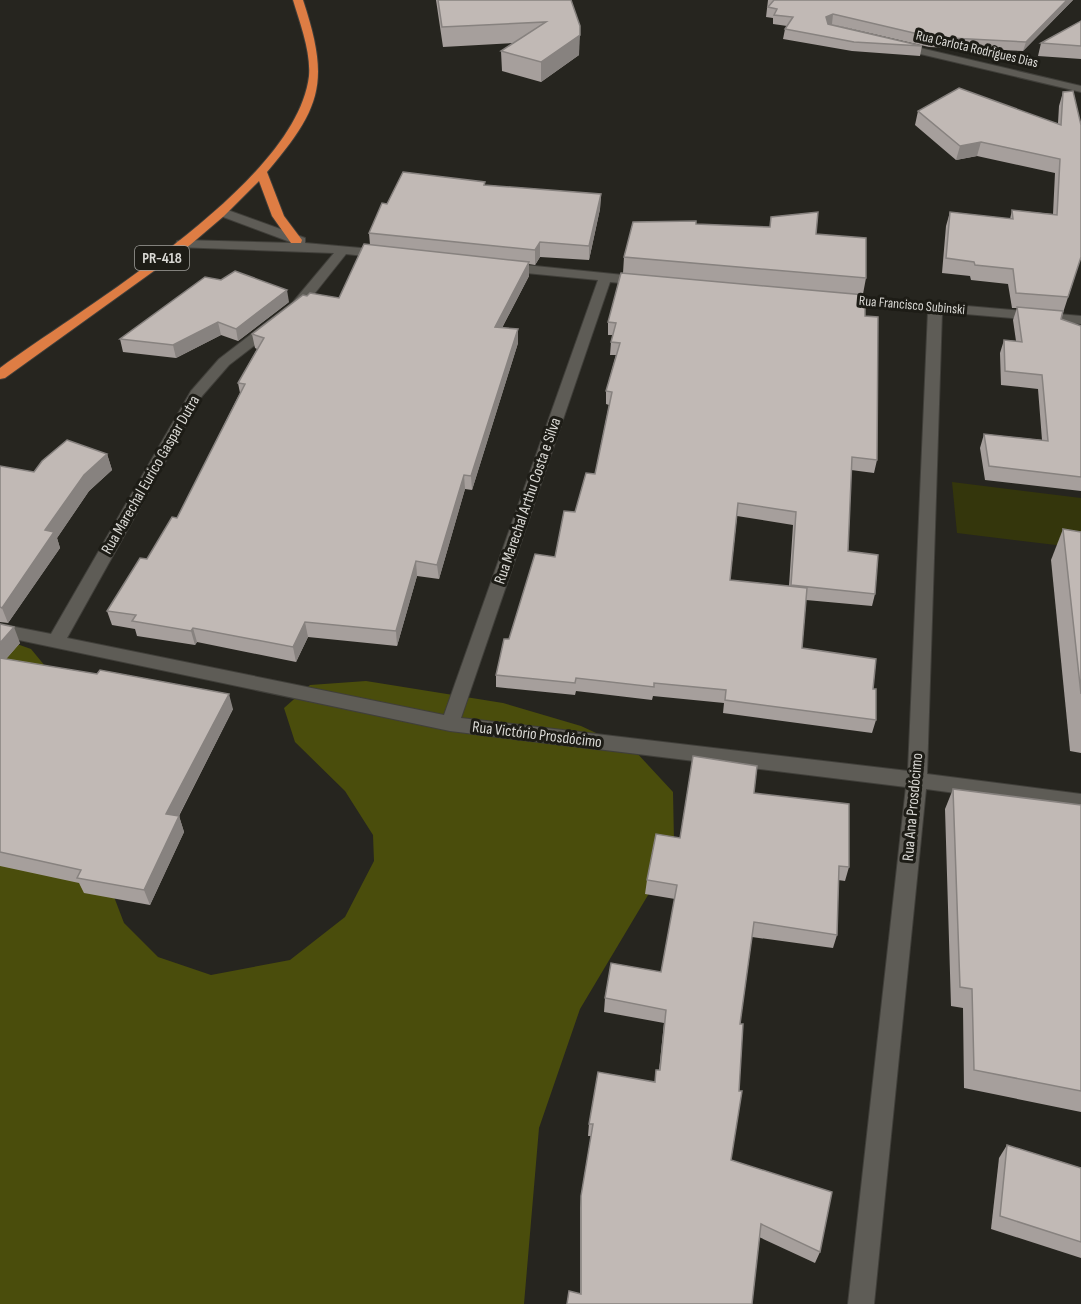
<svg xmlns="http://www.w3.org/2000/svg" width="1081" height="1304" viewBox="0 0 1081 1304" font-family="'Sofia Sans Condensed',sans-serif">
	<rect width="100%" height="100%" fill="#26251f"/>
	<path fill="#34360c" d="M 952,482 L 1081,498 L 1081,548 L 957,533 Z"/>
	<path fill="#4a4d0c" d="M 0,638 L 31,649 L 50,672 L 111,889 L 124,923 L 158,957 L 211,975 L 290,960 L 345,917 L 374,861 L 373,835 L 345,791 L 295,742 L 284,708 L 310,685 L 366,681 L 503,703 L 581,726 L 635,751 L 673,792 L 674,842 L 654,885 L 580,1009 L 539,1128 L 524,1304 L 0,1304 Z"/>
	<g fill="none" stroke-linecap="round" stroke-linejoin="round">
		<defs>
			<g id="minor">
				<path d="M 899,43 L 1081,86 L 1081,92 L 895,48 L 894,46 Z"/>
				<path d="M 222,208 L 305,238 L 305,243 L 383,250 L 389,254 L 383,258 L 346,254 L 303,308 L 229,365 L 202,396 L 67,638 L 444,715 L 598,280 L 506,271 L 499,267 L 506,263 L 643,277 L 650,281 L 643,285 L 610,282 L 461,718 L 908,771 L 928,311 L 841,303 L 834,299 L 841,295 L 1081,316 L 1081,324 L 942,312 L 927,774 L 1081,794 L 1081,810 L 926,789 L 874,1304 L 848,1304 L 906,787 L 450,731 L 0,636 L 0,624 L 51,634 L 191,391 L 219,359 L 293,302 L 334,253 L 177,247 L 176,244 L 177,241 L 182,240 L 293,243 L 218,215 L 216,212 L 218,209 Z"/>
			</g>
			<path id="highway" d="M 293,0 L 303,0 C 330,82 322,107 267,172 L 284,216 L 302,240 L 301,243 L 291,243 L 272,216 L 259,181 L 224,216 L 190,245 L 5,378 L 0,379 L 0,368 C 84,306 296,184 309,76 C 311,52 300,23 293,0 Z"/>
		</defs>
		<use href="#minor" stroke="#403f3a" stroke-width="2"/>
		<use href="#highway" stroke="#403f3a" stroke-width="2"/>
		<use href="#minor" fill="#5e5c56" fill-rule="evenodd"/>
		<use href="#highway" fill="#de7d44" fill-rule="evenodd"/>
	</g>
	<g fill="#a69f9c" fill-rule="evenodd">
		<path d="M 436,0 L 571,0 L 579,55 L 541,82 L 502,71 L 501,51 L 513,43 L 443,47 Z"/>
		<path d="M 768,0 L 1073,0 L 1023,51 L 929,47 L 831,24 L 922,46 L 920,56 L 852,51 L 783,39 L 785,29 L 787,26 L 773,24 L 773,18 L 766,17 Z"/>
		<path d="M 1081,21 L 1081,59 L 1038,56 L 1041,43 Z"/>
		<path d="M 1063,92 L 1081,257 L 1061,319 L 1081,326 L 1081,491 L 985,480 L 980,448 L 984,434 L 1042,440 L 1038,389 L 1001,385 L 1000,353 L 1004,340 L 1016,341 L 1013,320 L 1017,308 L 1012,308 L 1008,284 L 971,280 L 970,276 L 942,273 L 946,226 L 950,212 L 1010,219 L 1012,210 L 1053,214 L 1055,173 L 977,156 L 956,160 L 915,125 L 918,111 L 1058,123 L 1059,106 Z"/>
		<path d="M 485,185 L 601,194 L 600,209 L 589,260 L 540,257 L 535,265 L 529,264 L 529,276 L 502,328 L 518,343 L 472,490 L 465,489 L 439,579 L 417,576 L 397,646 L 308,637 L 296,662 L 197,642 L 195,645 L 137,636 L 135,629 L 112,625 L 107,611 L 147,559 L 177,518 L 240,393 L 238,383 L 257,349 L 255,348 L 252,334 L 307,296 L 339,298 L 370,245 L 369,233 L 387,204 Z"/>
		<path d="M 696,224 L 816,234 L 866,278 L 863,294 L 877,460 L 874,473 L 851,470 L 848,551 L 875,594 L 872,606 L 806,600 L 802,648 L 873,689 L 876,720 L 872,733 L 723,713 L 724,703 L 653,696 L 652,700 L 576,691 L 575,695 L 496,687 L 496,675 L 509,639 L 555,557 L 595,474 L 609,405 L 606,404 L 606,391 L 616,355 L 610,355 L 611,342 L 613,335 L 608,335 L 608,322 L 623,273 L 624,257 ZM 737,516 L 793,525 L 789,586 L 730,580 Z"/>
		<path d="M 289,302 L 238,341 L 221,335 L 176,358 L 123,352 L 120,339 Z"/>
		<path d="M 107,454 L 112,470 L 89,491 L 57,538 L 60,548 L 8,623 L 0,622 L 0,466 L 34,472 Z"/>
		<path d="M 1063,529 L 1081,532 L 1081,753 L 1070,751 L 1051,560 Z"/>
		<path d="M 0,624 L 20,643 L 6,659 L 233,709 L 179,816 L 184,832 L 150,905 L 84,893 L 79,883 L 0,866 Z"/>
		<path d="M 953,789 L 1081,805 L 1081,1112 L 964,1088 L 963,1008 L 951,1006 L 945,809 Z"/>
		<path d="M 754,793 L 849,867 L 845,881 L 838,880 L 837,935 L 833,948 L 752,937 L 740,1024 L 731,1160 L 820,1252 L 815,1263 L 759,1237 L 580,1294 L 580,1208 L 581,1196 L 591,1136 L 588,1136 L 589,1124 L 655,1082 L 656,1070 L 659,1070 L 664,1023 L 604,1012 L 605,998 L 661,972 L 675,899 L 645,894 L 647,880 L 680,838 Z"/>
		<path d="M 1007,1145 L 1081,1168 L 1081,1258 L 991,1229 L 999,1158 Z"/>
	</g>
	<g fill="#87827f">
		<path d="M 1067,0 L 1073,0 L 1023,51 L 1026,42 Z"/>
		<path d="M 833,14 L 832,24 L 825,27 L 826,17 Z"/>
		<path d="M 580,35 L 579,55 L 541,82 L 541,62 Z"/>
		<path d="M 981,142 L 977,156 L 956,160 L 960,146 Z"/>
		<path d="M 601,194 L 600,209 L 589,260 L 589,246 Z"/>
		<path d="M 540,242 L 540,257 L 535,265 L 535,250 Z"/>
		<path d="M 529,262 L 529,276 L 495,341 L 495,327 Z"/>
		<path d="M 287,290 L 289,302 L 238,341 L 236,329 Z"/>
		<path d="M 218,322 L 221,335 L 176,358 L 173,345 Z"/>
		<path d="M 518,329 L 518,343 L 472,490 L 471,476 Z"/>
		<path d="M 107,454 L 112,470 L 89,491 L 57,538 L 60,548 L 8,623 L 2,608 L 45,530 L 84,475 Z"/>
		<path d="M 464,475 L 465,489 L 439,579 L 437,565 Z"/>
		<path d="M 416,561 L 417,576 L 397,646 L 396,631 Z"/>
		<path d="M 305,622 L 308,637 L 296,662 L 293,647 Z"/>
		<path d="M 14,627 L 20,643 L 0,666 L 0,643 Z"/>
		<path d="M 193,628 L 197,642 L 195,645 L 191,631 Z"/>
		<path d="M 229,694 L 233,709 L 172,829 L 166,814 Z"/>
		<path d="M 179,816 L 184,832 L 150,905 L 144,890 Z"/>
	</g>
	<g fill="#c1b9b5" stroke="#87827f" stroke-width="1.5">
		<path d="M 438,0 L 571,0 L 580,26 L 580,35 L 541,62 L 501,51 L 546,22 L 442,27 Z"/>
		<path d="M 774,0 L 1067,0 L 1026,42 L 931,37 L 833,14 L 826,17 L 828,24 L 922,46 L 854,42 L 785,29 L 793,17 L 774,15 L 777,9 L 768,7 Z"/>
		<path d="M 1081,21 L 1081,46 L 1041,43 Z"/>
		<path d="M 959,88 L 1061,125 L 1063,92 L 1073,91 L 1081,125 L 1081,257 L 1068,297 L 1016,293 L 1013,269 L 975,265 L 974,262 L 946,258 L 950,212 L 1013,219 L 1012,210 L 1057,215 L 1060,159 L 981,142 L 960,146 L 918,111 Z"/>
		<path d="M 403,172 L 485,182 L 484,185 L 601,194 L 589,246 L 540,242 L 535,250 L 369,233 L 382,203 L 387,204 Z"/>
		<path d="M 818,212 L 816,234 L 866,238 L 866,278 L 624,257 L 633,222 L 696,221 L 696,224 L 770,227 L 771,217 Z"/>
		<path d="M 364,244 L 529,262 L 495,327 L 518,329 L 471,476 L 464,475 L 437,565 L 416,561 L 396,631 L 305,622 L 293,647 L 193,628 L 191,631 L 132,621 L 136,615 L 107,611 L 140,558 L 147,559 L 172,517 L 177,518 L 245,384 L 238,383 L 264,338 L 252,334 L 303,295 L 307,296 L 310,293 L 339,298 Z"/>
		<path d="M 235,271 L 287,290 L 236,329 L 218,322 L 173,345 L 120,339 L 205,277 L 221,280 Z"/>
		<path d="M 621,273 L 865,295 L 865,316 L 878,317 L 877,460 L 852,457 L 848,551 L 878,555 L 875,594 L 791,585 L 796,512 L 738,503 L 730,580 L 807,588 L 802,648 L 876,659 L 873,689 L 876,689 L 876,720 L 725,700 L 726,690 L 654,683 L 654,687 L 576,678 L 575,683 L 496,675 L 504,639 L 509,639 L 535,554 L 555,557 L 564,511 L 575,512 L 586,473 L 595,474 L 612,392 L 606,391 L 620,343 L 611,342 L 616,323 L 608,322 Z"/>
		<path d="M 1017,307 L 1063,311 L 1061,319 L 1081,326 L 1081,477 L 989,466 L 984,434 L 1048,441 L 1042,375 L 1005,371 L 1004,340 L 1022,342 Z"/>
		<path d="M 67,440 L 107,454 L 84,475 L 45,530 L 54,532 L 2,608 L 0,607 L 0,466 L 34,472 L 42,461 Z"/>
		<path d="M 1063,529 L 1081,532 L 1081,694 Z"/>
		<path d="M 0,624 L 14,627 L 0,643 Z"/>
		<path d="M 0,658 L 97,674 L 100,670 L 229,694 L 166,814 L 179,816 L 144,890 L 77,878 L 81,870 L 0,852 Z"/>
		<path d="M 693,756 L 757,766 L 754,793 L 849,804 L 849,867 L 839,866 L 837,935 L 754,922 L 740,1024 L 743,1024 L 739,1091 L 742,1091 L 731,1160 L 832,1192 L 820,1252 L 761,1224 L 752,1304 L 567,1304 L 569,1291 L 581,1294 L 581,1196 L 593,1124 L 589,1124 L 598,1072 L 655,1082 L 656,1070 L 660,1070 L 666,1010 L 605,998 L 611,963 L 661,972 L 677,885 L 647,880 L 656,834 L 680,838 Z"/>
		<path d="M 953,789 L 1081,805 L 1081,1091 L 974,1070 L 972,989 L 960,987 Z"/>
		<path d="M 1007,1145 L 1081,1168 L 1081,1242 L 1000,1216 Z"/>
	</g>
	<g text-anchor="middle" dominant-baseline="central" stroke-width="6" stroke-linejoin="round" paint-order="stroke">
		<g font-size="14" fill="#dad9d5" stroke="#1d1c16">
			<text transform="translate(977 49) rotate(13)">Rua Carlota Rodrigues Dias</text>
			<text transform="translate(912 305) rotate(5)">Rua Francisco Subinski</text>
		</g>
		<rect fill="#1d1c16" stroke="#a1a09c" stroke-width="1.5" x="135" y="246" width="54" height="24" rx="4.5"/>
		<g font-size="15" font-weight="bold" fill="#dad9d5">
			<text x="162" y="258">PR-418</text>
		</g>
		<g font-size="16" fill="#dad9d5" stroke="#1d1c16">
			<text transform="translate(151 475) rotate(-60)">Rua Marechal Eurico Gaspar Dutra</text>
			<text transform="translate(528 501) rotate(-71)">Rua Marechal Arthu Costa e Silva</text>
			<text transform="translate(537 735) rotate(7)">Rua Victório Prosdócimo</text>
			<text transform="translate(913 807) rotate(-85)">Rua Ana Prosdócimo</text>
		</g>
	</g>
</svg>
